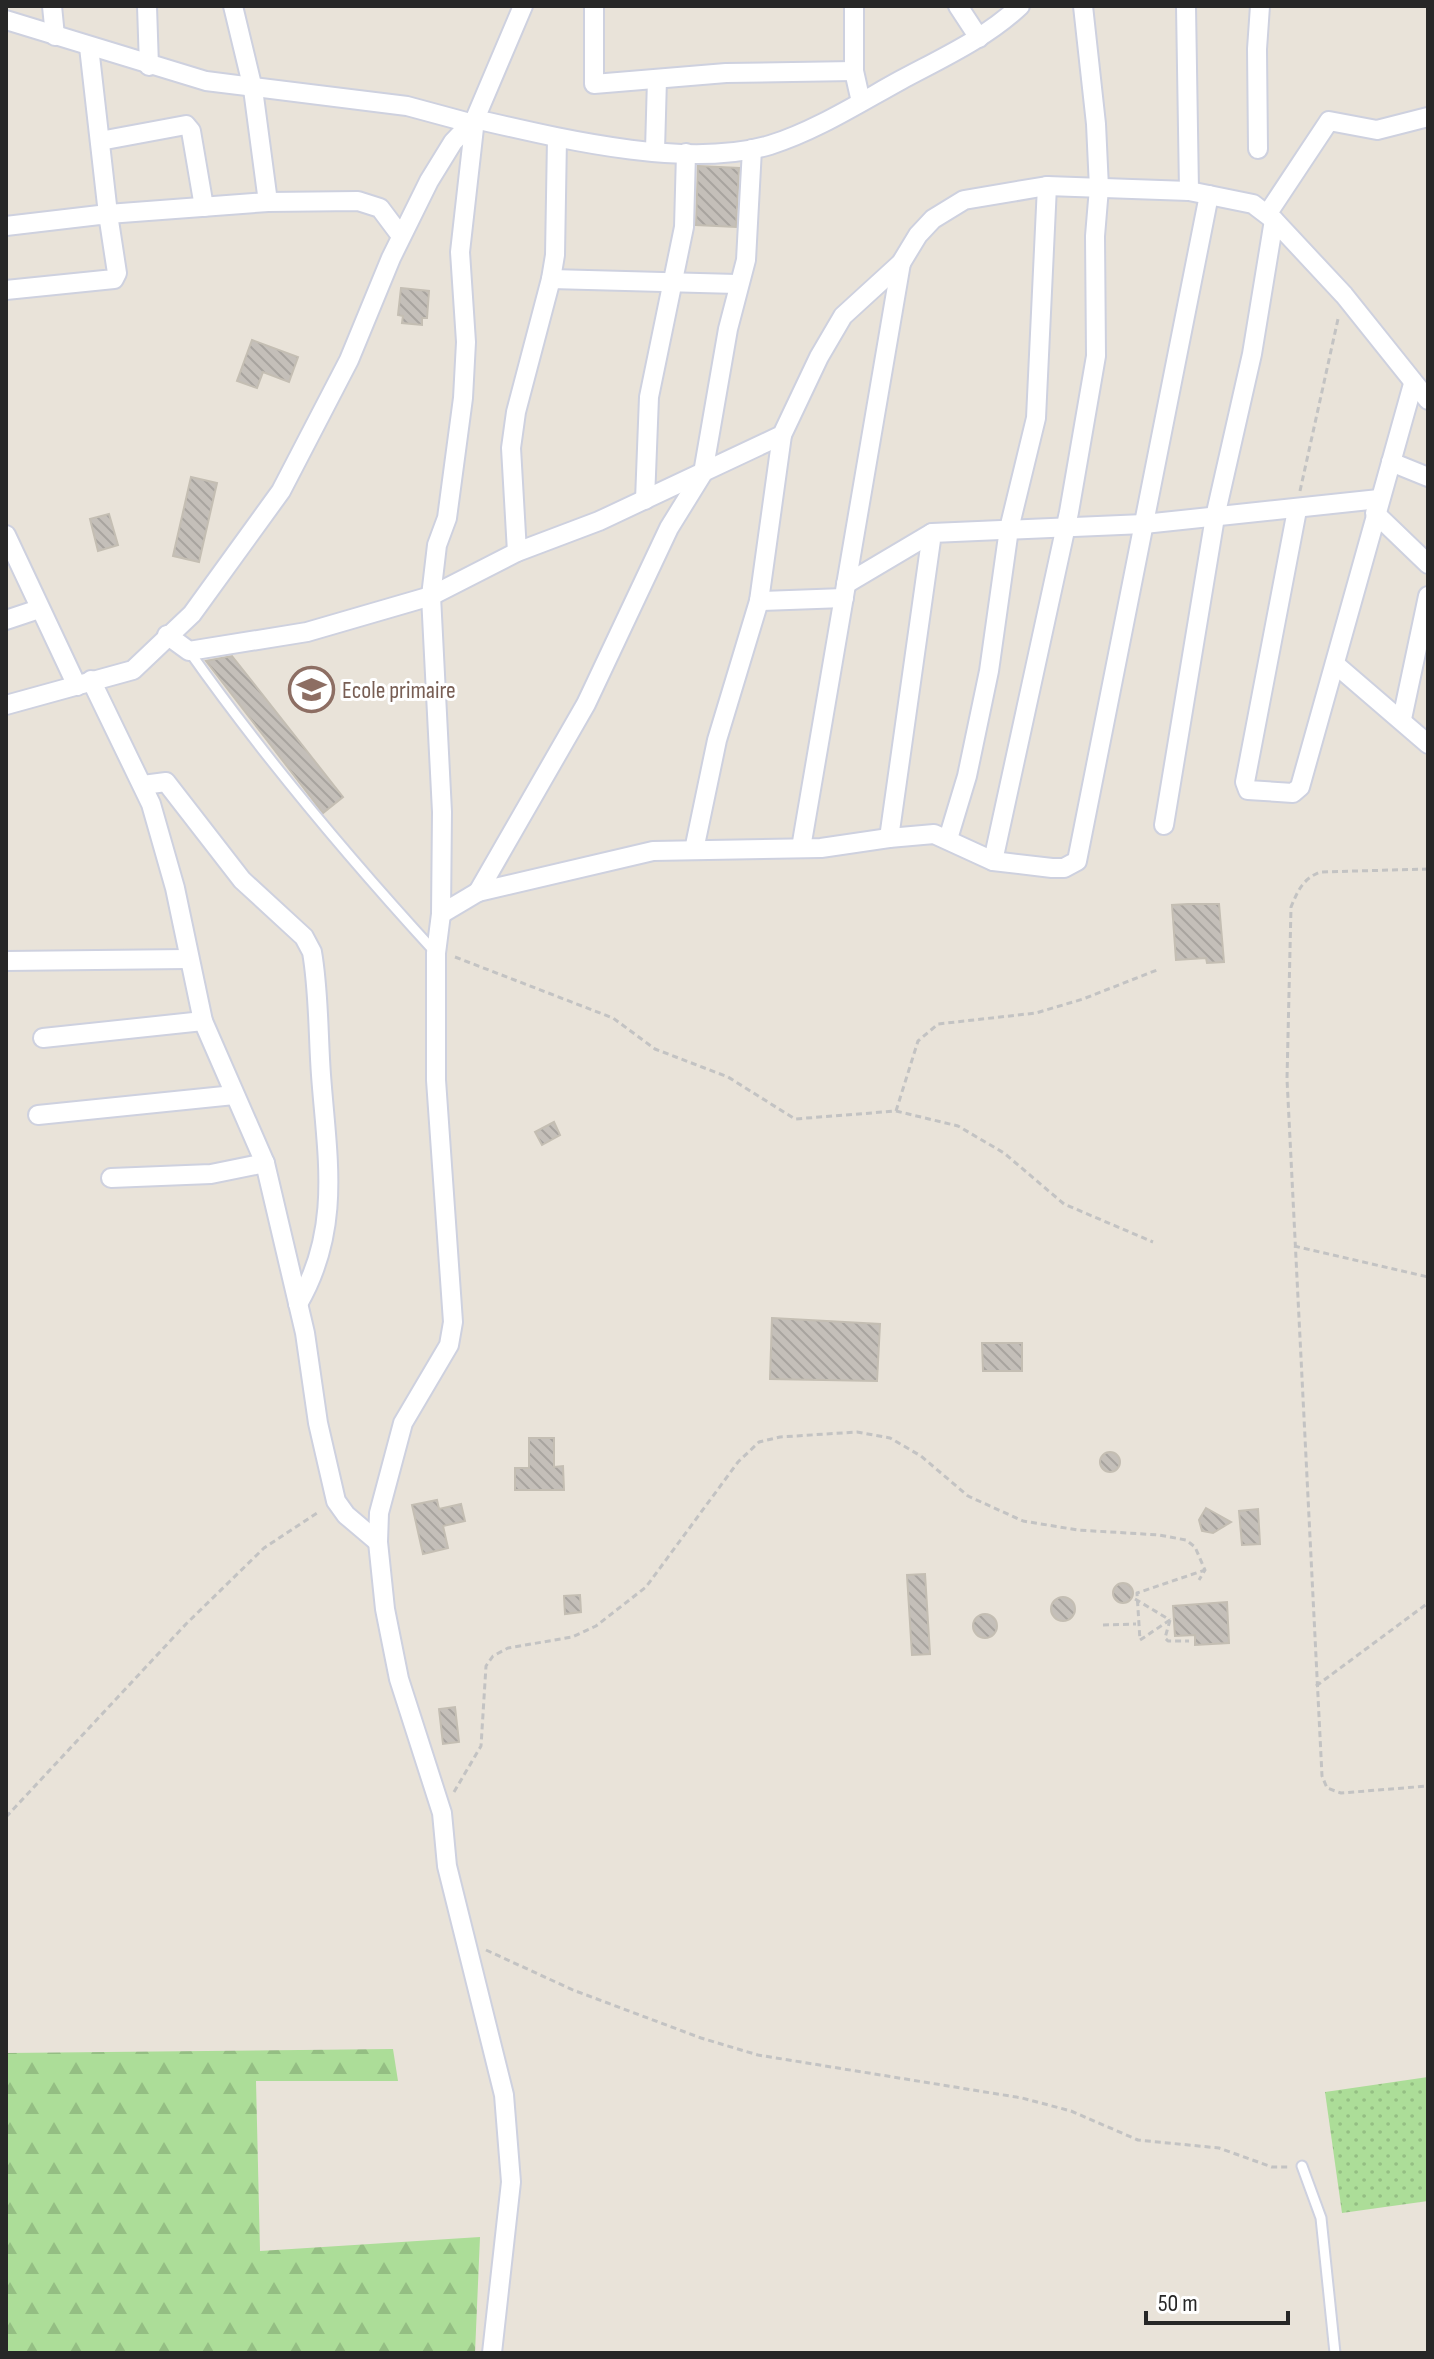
<svg xmlns="http://www.w3.org/2000/svg" width="1434" height="2359" viewBox="0 0 1434 2359" font-family="'Sofia Sans Condensed',sans-serif">
	<defs>
		<pattern id="grass-dots" width="8" height="8" patternUnits="userSpaceOnUse" patternTransform="scale(2)"><rect width="8" height="8" fill="#acdd98"/><path d="M2 2h.1M6 6h.1" fill="none" stroke="#94be83" stroke-width="1.8" stroke-linecap="round"/></pattern>
		<pattern id="forest-firs" width="22" height="20" patternUnits="userSpaceOnUse" patternTransform="scale(2)"><rect width="22" height="20" fill="#acdd98"/><path d="M5 1l3.5 6h-7zM16 11l3.5 6h-7z" fill="#94be83"/></pattern>
		<pattern id="building-back-hatch" width="6" height="6" patternUnits="userSpaceOnUse" patternTransform="scale(2)"><rect width="6" height="6" fill="#c4bfb9"/><path d="M-1 5l2 2M0 0l6 6M5-1l2 2" fill="none" stroke="#a8a49f"/></pattern>
	</defs>
	<rect width="100%" height="100%" fill="#e9e3d9"/>
	<path fill="url(#grass-dots)" d="M 1428,2077 L 1428,2201 L 1342,2213 L 1325,2092 Z"/>
	<path fill="url(#forest-firs)" d="M 393,2049 L 398,2081 L 256,2081 L 260,2251 L 480,2237 L 475,2353 L 6,2353 L 6,2053 Z"/>
	<g fill="url(#building-back-hatch)" stroke="#c4beb3" stroke-width="2">
		<path d="M 698,166 L 739,168 L 736,227 L 696,225 Z"/>
		<path d="M 401,288 L 429,291 L 427,318 L 422,318 L 422,325 L 402,323 L 403,316 L 398,315 Z"/>
		<path d="M 252,340 L 298,357 L 289,382 L 263,372 L 257,388 L 237,381 Z"/>
		<path d="M 191,477 L 217,483 L 199,562 L 173,556 Z"/>
		<path d="M 109,514 L 118,545 L 98,551 L 90,519 Z"/>
		<path d="M 232,656 L 343,797 L 323,813 L 206,661 Z"/>
		<path d="M 1188,904 L 1219,904 L 1224,962 L 1207,963 L 1206,958 L 1176,960 L 1172,905 Z"/>
		<path d="M 554,1122 L 560,1135 L 542,1145 L 535,1132 Z"/>
		<path d="M 772,1318 L 880,1324 L 877,1381 L 770,1379 Z"/>
		<path d="M 982,1343 L 1022,1343 L 1022,1371 L 983,1371 Z"/>
		<path d="M 529,1438 L 554,1438 L 554,1467 L 563,1466 L 564,1490 L 515,1490 L 515,1468 L 529,1468 Z"/>
		<circle cx="1110" cy="1462" r="10"/>
		<path d="M 437,1500 L 439,1509 L 461,1504 L 465,1521 L 443,1526 L 448,1548 L 423,1554 L 412,1505 Z"/>
		<path d="M 1206,1508 L 1231,1522 L 1213,1533 L 1202,1531 L 1199,1520 Z"/>
		<path d="M 1258,1509 L 1260,1544 L 1242,1545 L 1239,1511 Z"/>
		<path d="M 925,1574 L 930,1654 L 912,1655 L 907,1575 Z"/>
		<circle cx="1123" cy="1593" r="10"/>
		<path d="M 580,1595 L 581,1612 L 565,1614 L 564,1596 Z"/>
		<circle cx="1063" cy="1609" r="12"/>
		<path d="M 1227,1602 L 1229,1643 L 1195,1645 L 1195,1635 L 1175,1636 L 1173,1606 Z"/>
		<circle cx="985" cy="1626" r="12"/>
		<path d="M 455,1707 L 459,1742 L 443,1744 L 439,1709 Z"/>
	</g>
	<g fill="none" stroke-linecap="round" stroke-linejoin="round">
		<defs>
			<g id="lane">
				<path d="M 189,651 C 264,757 347,856 435,952"/>
				<path d="M 1302,2166 L 1321,2218 L 1335,2353"/>
			</g>
			<g id="street">
				<path d="M 52,6 L 55,36"/>
				<path d="M 147,6 L 149,66"/>
				<path d="M 233,6 L 253,89 L 268,202"/>
				<path d="M 594,6 L 594,84 L 726,73 L 854,71"/>
				<path d="M 854,6 L 854,71 L 861,102"/>
				<path d="M 958,6 L 979,38"/>
				<path d="M 1186,6 L 1189,191"/>
				<path d="M 6,20 L 206,81 L 407,106 L 470,123"/>
				<path d="M 89,47 L 108,214 L 268,202 L 358,201 L 380,208 L 401,236"/>
				<path d="M 475,119 C 558,138 686,170 770,145 C 815,131 859,103 901,80 C 942,58 986,38 1020,6"/>
				<path d="M 100,141 L 186,125 L 191,131 L 204,207"/>
				<path d="M 752,149 L 746,260 L 728,329 L 703,473 L 669,528 L 586,704 L 478,892 L 653,851 L 821,848 L 889,838 L 932,533 L 1144,524 L 1379,499"/>
				<path d="M 1258,149 L 1257,49 L 1260,6"/>
				<path d="M 655,150 L 657,79"/>
				<path d="M 1268,213 L 1329,121 L 1377,130 L 1428,117"/>
				<path d="M 6,226 L 108,214 L 117,273 L 114,279 L 6,290"/>
				<path d="M 551,279 L 555,255 L 557,138"/>
				<path d="M 1391,462 L 1428,477"/>
				<path d="M 645,500 L 649,397 L 684,227 L 686,153"/>
				<path d="M 1297,510 L 1245,782 L 1248,790 L 1293,793 L 1300,787 L 1413,384"/>
				<path d="M 1375,513 L 1428,564"/>
				<path d="M 6,535 L 77,686"/>
				<path d="M 517,552 L 511,448 L 516,412 L 551,279 L 737,284"/>
				<path d="M 846,584 L 932,533"/>
				<path d="M 759,601 L 844,598"/>
				<path d="M 6,620 L 39,609"/>
				<path d="M 167,635 L 189,651 L 307,632 L 431,596 L 517,552 L 599,521 L 782,435 L 819,357 L 843,316 L 901,263 L 918,235 L 933,219 L 964,200 L 1047,186 L 1189,191 L 1253,204 L 1274,220 L 1344,295 L 1428,400"/>
				<path d="M 1335,664 L 1428,744"/>
				<path d="M 91,680 L 151,804 L 175,888 L 203,1021 L 265,1163 L 305,1333 L 318,1423 L 336,1501 L 346,1515 L 378,1542"/>
				<path d="M 6,705 L 133,670 L 192,614 L 281,491 L 349,360 L 391,258 L 429,181 L 453,142 L 475,119"/>
				<path d="M 1402,719 L 1428,596"/>
				<path d="M 143,785 L 166,782 L 242,880 L 304,937 L 312,952 C 319,992 318,1034 321,1075 C 327,1157 342,1228 298,1304"/>
				<path d="M 1164,825 L 1215,517 L 1252,354 L 1274,220"/>
				<path d="M 889,838 L 934,834 L 993,861 L 1052,868 L 1064,868 L 1077,861 L 1209,195"/>
				<path d="M 948,839 L 967,776 L 989,671 L 1009,529 L 1036,418 L 1047,186"/>
				<path d="M 801,848 L 901,263"/>
				<path d="M 694,850 L 717,740 L 759,601 L 782,435"/>
				<path d="M 993,861 L 1069,512 L 1096,356 L 1095,236 L 1099,188 L 1096,124 L 1083,6"/>
				<path d="M 441,914 L 478,892"/>
				<path d="M 6,961 L 187,959"/>
				<path d="M 43,1038 L 203,1021"/>
				<path d="M 38,1115 L 234,1095"/>
				<path d="M 111,1178 L 211,1174 L 265,1163"/>
				<path d="M 492,2353 L 511,2182 L 504,2095 L 447,1866 L 442,1813 L 399,1679 L 385,1609 L 378,1542 L 379,1513 L 403,1423 L 449,1345 L 453,1322 L 436,1080 L 436,953 L 441,914 L 442,812 L 431,596 L 437,545 L 447,518 L 463,398 L 466,342 L 460,252 L 475,119 L 523,6"/>
			</g>
		</defs>
		<use href="#lane" stroke="#ced1df" stroke-width="13"/>
		<use href="#street" stroke="#ced1df" stroke-width="22"/>
		<g stroke="#c3c3c3" stroke-width="3" stroke-dasharray="6 4" stroke-linecap="butt">
			<path d="M 1300,491 L 1338,319"/>
			<path d="M 1428,869 L 1320,872 C 1303,879 1298,890 1291,907 L 1287,1079 L 1322,1776 L 1327,1788 L 1341,1793 L 1428,1786"/>
			<path d="M 455,957 L 613,1018 L 655,1049 L 728,1077 L 795,1119 L 896,1111 L 958,1126 L 1004,1153 L 1064,1204 L 1153,1242"/>
			<path d="M 896,1111 L 918,1041 L 938,1024 L 1036,1013 L 1083,999 L 1157,970"/>
			<path d="M 1294,1246 L 1428,1277"/>
			<path d="M 1135,1599 L 1170,1620"/>
			<path d="M 1170,1620 L 1140,1640 L 1137,1593 L 1205,1570"/>
			<path d="M 1170,1620 L 1165,1638 L 1168,1641 L 1189,1641"/>
			<path d="M 1103,1625 L 1136,1624"/>
			<path d="M 1316,1686 L 1428,1603"/>
			<path d="M 454,1792 L 481,1746 L 486,1666 L 493,1656 L 508,1648 L 572,1637 L 596,1626 L 646,1587 L 738,1462 L 759,1442 L 780,1437 L 857,1432 L 890,1438 L 921,1456 L 968,1496 L 1023,1521 L 1078,1530 L 1159,1535 L 1186,1540 L 1195,1547 L 1205,1570 L 1199,1580"/>
			<path d="M 6,1817 L 186,1624 L 264,1548 L 320,1511"/>
			<path d="M 486,1950 L 573,1990 L 701,2038 L 758,2055 L 1022,2098 L 1071,2111 L 1138,2140 L 1219,2148 L 1272,2167 L 1288,2167"/>
		</g>
		<use href="#lane" stroke="#fff" stroke-width="9"/>
		<use href="#street" stroke="#fff" stroke-width="18"/>
	</g>
	<defs>
		<symbol id="school-ring" viewBox="-11 -11 22 22"><circle r="9.5" fill="#fff" stroke="#8d6e63" stroke-width="1.5"/><path d="M0-5L7-2L0 1L-7-2ZM-4 1L0 2.5L4 1V4Q0 6-4 4Z" fill="#8d6e63"/></symbol>
	</defs>
	<g fill-rule="evenodd">
		<use href="#school-ring" x="286" y="664" width="51" height="51"/>
	</g>
	<g text-anchor="middle" dominant-baseline="central" stroke-width="6" stroke-linejoin="round" paint-order="stroke">
		<g font-size="24" fill="#785e54" stroke="#fff" text-anchor="start">
			<text x="342" y="690">Ecole primaire</text>
		</g>
	</g>
	<rect width="1434" height="2359" fill="none" stroke="#272727" stroke-width="16"/>
	<path d="M1146 2311v12h142v-12" fill="none" stroke="#272727" stroke-width="4"/>
	<text x="1158" y="2311" font-size="24" fill="#272727" stroke="#ffffff" stroke-width="6" paint-order="stroke">50 m</text>
</svg>
